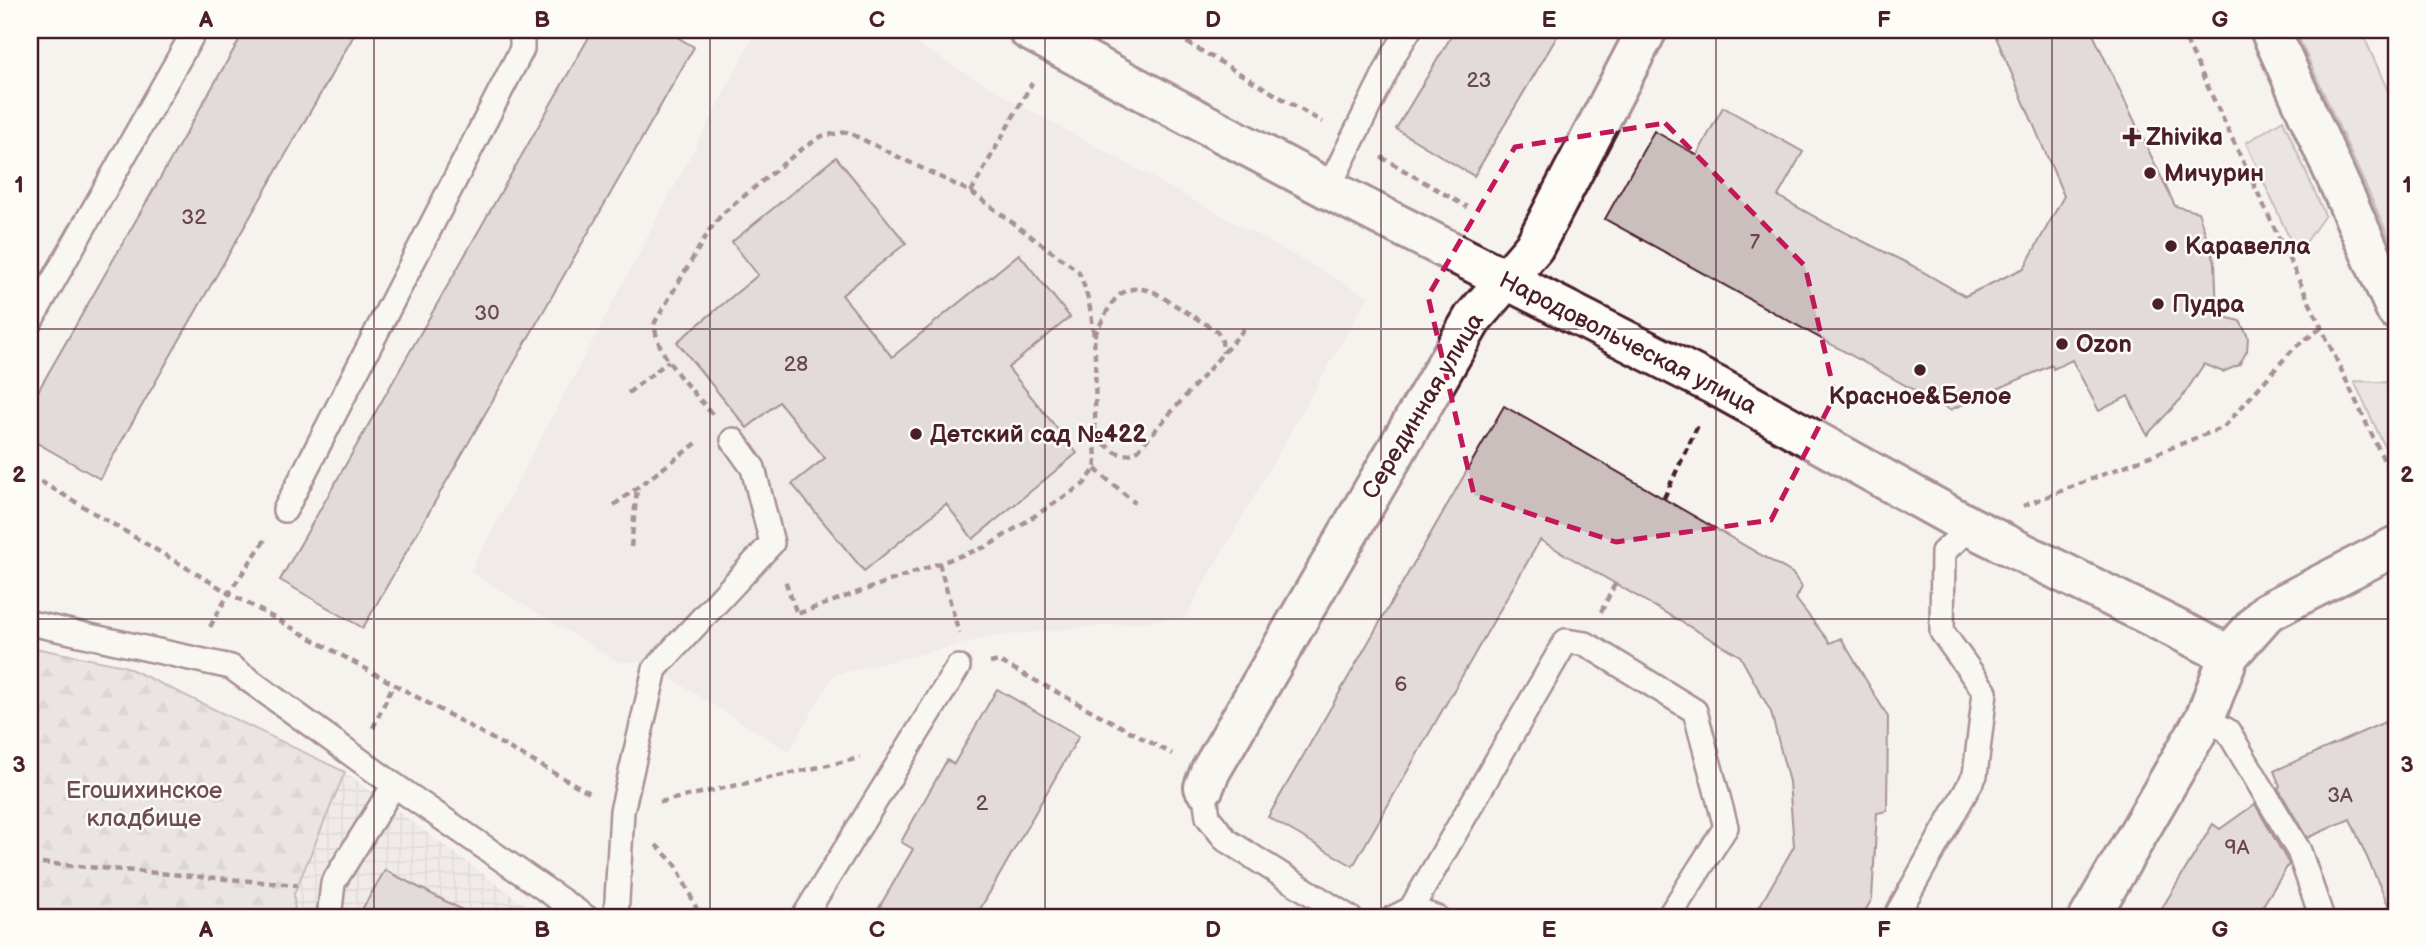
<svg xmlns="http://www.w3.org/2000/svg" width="2426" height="948" viewBox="0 0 2426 948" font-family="'Balsamiq Sans',sans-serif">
	<defs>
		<pattern id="industrial-grid" width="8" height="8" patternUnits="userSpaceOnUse" patternTransform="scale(1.75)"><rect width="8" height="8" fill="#e9e3e0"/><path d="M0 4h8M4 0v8" fill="none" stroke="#c9c2c0"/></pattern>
		<pattern id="forest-firs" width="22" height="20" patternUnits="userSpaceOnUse" patternTransform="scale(1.75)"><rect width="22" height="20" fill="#dcd4d2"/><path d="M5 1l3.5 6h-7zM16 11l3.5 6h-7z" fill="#beb6b4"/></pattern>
	</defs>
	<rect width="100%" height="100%" fill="#f6f3ef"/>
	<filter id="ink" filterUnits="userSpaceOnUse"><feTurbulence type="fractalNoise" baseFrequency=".0143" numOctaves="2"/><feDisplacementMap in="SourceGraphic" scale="14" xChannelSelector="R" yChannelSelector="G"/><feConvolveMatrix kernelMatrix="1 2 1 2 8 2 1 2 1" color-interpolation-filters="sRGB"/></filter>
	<g filter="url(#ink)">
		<path fill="#e9e3e0" d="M 757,30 L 893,30 L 1019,104 L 1368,296 L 1185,618 L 996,636 L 834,675 L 789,752 L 644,662 L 618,662 L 470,572 Z"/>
		<path fill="url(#industrial-grid)" d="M 345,772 L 543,918 L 295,918 L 294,895 Z"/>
		<g fill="#dcd4d2" stroke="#937a7e" stroke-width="2">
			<path d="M 2295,30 L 2361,30 L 2396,109 L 2396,253 Z"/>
			<path d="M 2283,120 L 2325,215 L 2297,255 L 2246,143 Z"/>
			<path d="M 2354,381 L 2396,383 L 2396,471 Z"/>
		</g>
		<path fill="url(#forest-firs)" stroke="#937a7e" stroke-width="2" d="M 30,647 L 124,666 L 345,772 L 294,894 L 295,918 L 30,918 Z"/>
		<g fill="#cbbfbe" stroke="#4a1f2b" stroke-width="2">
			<path d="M 245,30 L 357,30 L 100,479 L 30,439 L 30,405 Z"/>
			<path d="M 593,30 L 665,30 L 694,47 L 363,628 L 280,580 Z"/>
			<path d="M 1455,30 L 1561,30 L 1474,176 L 1396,129 Z"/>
			<path d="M 1993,30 L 2091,30 L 2175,206 L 2198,212 L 2215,262 L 2217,315 L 2240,321 L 2248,337 L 2247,351 L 2239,365 L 2223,372 L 2204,364 L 2181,399 L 2147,435 L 2128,396 L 2099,411 L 2072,360 L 2053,369 L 2052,365 L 1950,410 L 1605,219 L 1654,131 L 1697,155 L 1723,107 L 1803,152 L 1778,196 L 1826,223 L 1911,265 L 1965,296 L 2024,268 L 2064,196 Z"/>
			<path d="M 836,157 L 906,243 L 842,295 L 892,357 L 1019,254 L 1070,317 L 1008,368 L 1077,453 L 973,539 L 946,504 L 864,571 L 792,484 L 825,458 L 779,402 L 747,428 L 677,342 L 758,275 L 732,242 Z"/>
			<path d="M 1504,406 L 1792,573 L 1802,587 L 1796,599 L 1830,643 L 1841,638 L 1888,717 L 1887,811 L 1877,813 L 1872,899 L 1861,918 L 1753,918 L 1794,846 L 1789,782 L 1771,712 L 1740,656 L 1540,540 L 1353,866 L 1268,817 Z"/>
			<path d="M 997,689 L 1079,736 L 975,918 L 873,918 L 913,849 L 901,842 L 947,760 L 954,764 Z"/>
			<path d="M 2396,717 L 2396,918 L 2394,918 L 2350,819 L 2307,838 L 2278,788 L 2280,786 L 2274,771 Z"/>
			<path d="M 2255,804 L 2289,864 L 2255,918 L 2156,918 L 2213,824 L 2220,829 Z"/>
			<path d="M 385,870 L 478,918 L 357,918 Z"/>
		</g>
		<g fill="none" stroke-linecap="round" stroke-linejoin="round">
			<defs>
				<g id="lane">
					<path d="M 1328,189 L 1395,53 L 1409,30"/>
					<path d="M 30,322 L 195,30"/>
					<path d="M 285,510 L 522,49 L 522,30"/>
					<path d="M 30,623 L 231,667 L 394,785 L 587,918"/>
					<path d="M 2205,718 L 2228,731 L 2274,809 L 2299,851 L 2322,918"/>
					<path d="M 1204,787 L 1208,817 L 1226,840 L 1350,918"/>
					<path d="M 1411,909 L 1566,641 L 1586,644 L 1695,711 L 1726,827 L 1668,918"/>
					<path d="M 329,918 L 333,883 L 394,785"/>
					<path d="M 616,918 L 622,811 L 655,669 L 772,543 L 753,468 L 733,440"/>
					<path d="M 803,918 L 958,667"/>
					<path d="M 1393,918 L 1411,909 L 1438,918"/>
					<path d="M 1895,918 L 1975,775 L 1985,692 L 1942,632 L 1943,552 L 1971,527"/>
				</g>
				<g id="street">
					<path d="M 1028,30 L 1328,189 L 1718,387 L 1971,527 L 2229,655"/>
					<path d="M 2270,30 L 2396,310"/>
					<path d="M 1204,787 L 1210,772 L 1473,318 L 1534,247 L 1647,30"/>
					<path d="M 2089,918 L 2205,718 L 2229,655 L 2267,612 L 2396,546"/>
				</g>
			</defs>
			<use href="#lane" stroke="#4a1f2b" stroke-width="28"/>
			<use href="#street" stroke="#4a1f2b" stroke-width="44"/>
			<g stroke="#4a1f2b" stroke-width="4.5" stroke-dasharray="7 5" stroke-linecap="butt">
				<path d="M 1166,30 L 1322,122"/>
				<path d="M 2181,30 L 2396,486"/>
				<path d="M 1381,157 L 1467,207"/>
				<path d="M 971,192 L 1032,83"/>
				<path d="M 1094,336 C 1110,308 1116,279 1154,292 L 1217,331 L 1222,341 L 1223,353"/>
				<path d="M 628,393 L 669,361"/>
				<path d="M 712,414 C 692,389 653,354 655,322 L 709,231 L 722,214 L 799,151 L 822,136 L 834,134 L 847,132 L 971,192 L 1078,271 C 1104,325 1092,402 1096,461 L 1095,469 L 1084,484 L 988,546 L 797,614 L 785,580"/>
				<path d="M 1095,436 C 1110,447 1119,462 1138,450 L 1247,326"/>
				<path d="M 1095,469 L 1135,503"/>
				<path d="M 30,475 L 229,593 L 592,794"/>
				<path d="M 1664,498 L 1699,423"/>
				<path d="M 614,505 L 698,442"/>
				<path d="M 2023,506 L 2224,427 L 2294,348 L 2321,328"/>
				<path d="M 631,547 L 637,489"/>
				<path d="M 939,563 L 959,633"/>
				<path d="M 1601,612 L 1615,584"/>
				<path d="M 210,627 L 229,593 L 267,537"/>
				<path d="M 990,663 L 999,661 L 1172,754"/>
				<path d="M 373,728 L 393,685"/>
				<path d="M 660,802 L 860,758"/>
				<path d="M 656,845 L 676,865 L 701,918"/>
				<path d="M 30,862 L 297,885"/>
			</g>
			<use href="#lane" stroke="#fdfcf7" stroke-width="23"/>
			<use href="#street" stroke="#fdfcf7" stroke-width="38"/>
		</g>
	</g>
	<path d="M0 0H2426V948H0ZM 1665,123 L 1805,266 L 1835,395 L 1771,520 L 1616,542 L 1474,495 L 1428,296 L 1515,147 Z" fill="#f6f3ef" fill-opacity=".55" fill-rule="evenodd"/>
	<path fill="none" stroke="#c2185b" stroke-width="5" stroke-dasharray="14 9" stroke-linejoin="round" d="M 1665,123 L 1805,266 L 1835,395 L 1771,520 L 1616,542 L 1474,495 L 1428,296 L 1515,147 Z"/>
	<path fill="none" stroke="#4a1f2b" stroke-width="2" stroke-opacity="0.55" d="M 374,30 L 374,918M 710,30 L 710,918M 1045,30 L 1045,918M 1381,30 L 1381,918M 1716,30 L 1716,918M 2052,30 L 2052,918M 30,329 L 2396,329M 30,619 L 2396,619"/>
	<g fill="#4a1f2b" stroke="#fdfcf7" stroke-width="2.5">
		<path d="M2128.5 126.5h7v7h7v7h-7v7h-7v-7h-7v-7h7z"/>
		<circle cx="2150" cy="173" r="7"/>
		<circle cx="2171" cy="246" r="7"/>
		<circle cx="2158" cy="304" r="7"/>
		<circle cx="2062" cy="344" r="7"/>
		<circle cx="1920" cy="370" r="7"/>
		<circle cx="916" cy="434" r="7"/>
	</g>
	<g text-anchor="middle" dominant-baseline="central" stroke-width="5" stroke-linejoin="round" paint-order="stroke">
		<g font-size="21" fill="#6a4750">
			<text x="1479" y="80">23</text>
			<text x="194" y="217">32</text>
			<text x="1755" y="242">7</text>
			<text x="487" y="313">30</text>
			<text x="796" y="364">28</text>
			<text x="1401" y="684">6</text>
			<text x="2340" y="795">3А</text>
			<text x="982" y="803">2</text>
			<text x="2237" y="847">9А</text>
		</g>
		<g font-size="24" font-weight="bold" fill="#4a1f2b" stroke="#fdfcf7" text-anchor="start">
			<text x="2146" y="137">Zhivika</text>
			<text x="2164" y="173">Мичурин</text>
			<text x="2185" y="246">Каравелла</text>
			<text x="2172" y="304">Пудра</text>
			<text x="2076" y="344">Ozon</text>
			<text x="1920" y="396" text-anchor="middle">Красное&amp;Белое</text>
			<text x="930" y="434">Детский сад №422</text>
		</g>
		<g font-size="24" fill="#4a1f2b" stroke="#fdfcf7">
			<text transform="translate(1628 343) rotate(27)">Народовольческая улица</text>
			<text transform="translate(1423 406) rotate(-59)">Серединная улица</text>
		</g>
		<g font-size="24" fill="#6e4c55" stroke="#fdfcf7">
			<text x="144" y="790">Егошихинское<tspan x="144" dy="28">кладбище</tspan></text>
		</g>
	</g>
	<rect width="2426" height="948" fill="none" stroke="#fdfcf7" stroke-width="77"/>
	<rect x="38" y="38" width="2350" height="871" fill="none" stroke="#4a1f2b" stroke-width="2.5"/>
	<g font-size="23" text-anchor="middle" font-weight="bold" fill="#4a1f2b">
		<text x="206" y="27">A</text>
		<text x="542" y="27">B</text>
		<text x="877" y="27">C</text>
		<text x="1213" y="27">D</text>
		<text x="1549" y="27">E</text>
		<text x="1884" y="27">F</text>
		<text x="2220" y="27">G</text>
		<text x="19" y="192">1</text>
		<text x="2407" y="192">1</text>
		<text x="19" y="482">2</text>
		<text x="2407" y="482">2</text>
		<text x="19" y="772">3</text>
		<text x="2407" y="772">3</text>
		<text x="206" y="937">A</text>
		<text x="542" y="937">B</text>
		<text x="877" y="937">C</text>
		<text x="1213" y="937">D</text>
		<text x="1549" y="937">E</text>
		<text x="1884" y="937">F</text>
		<text x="2220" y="937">G</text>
	</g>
</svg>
